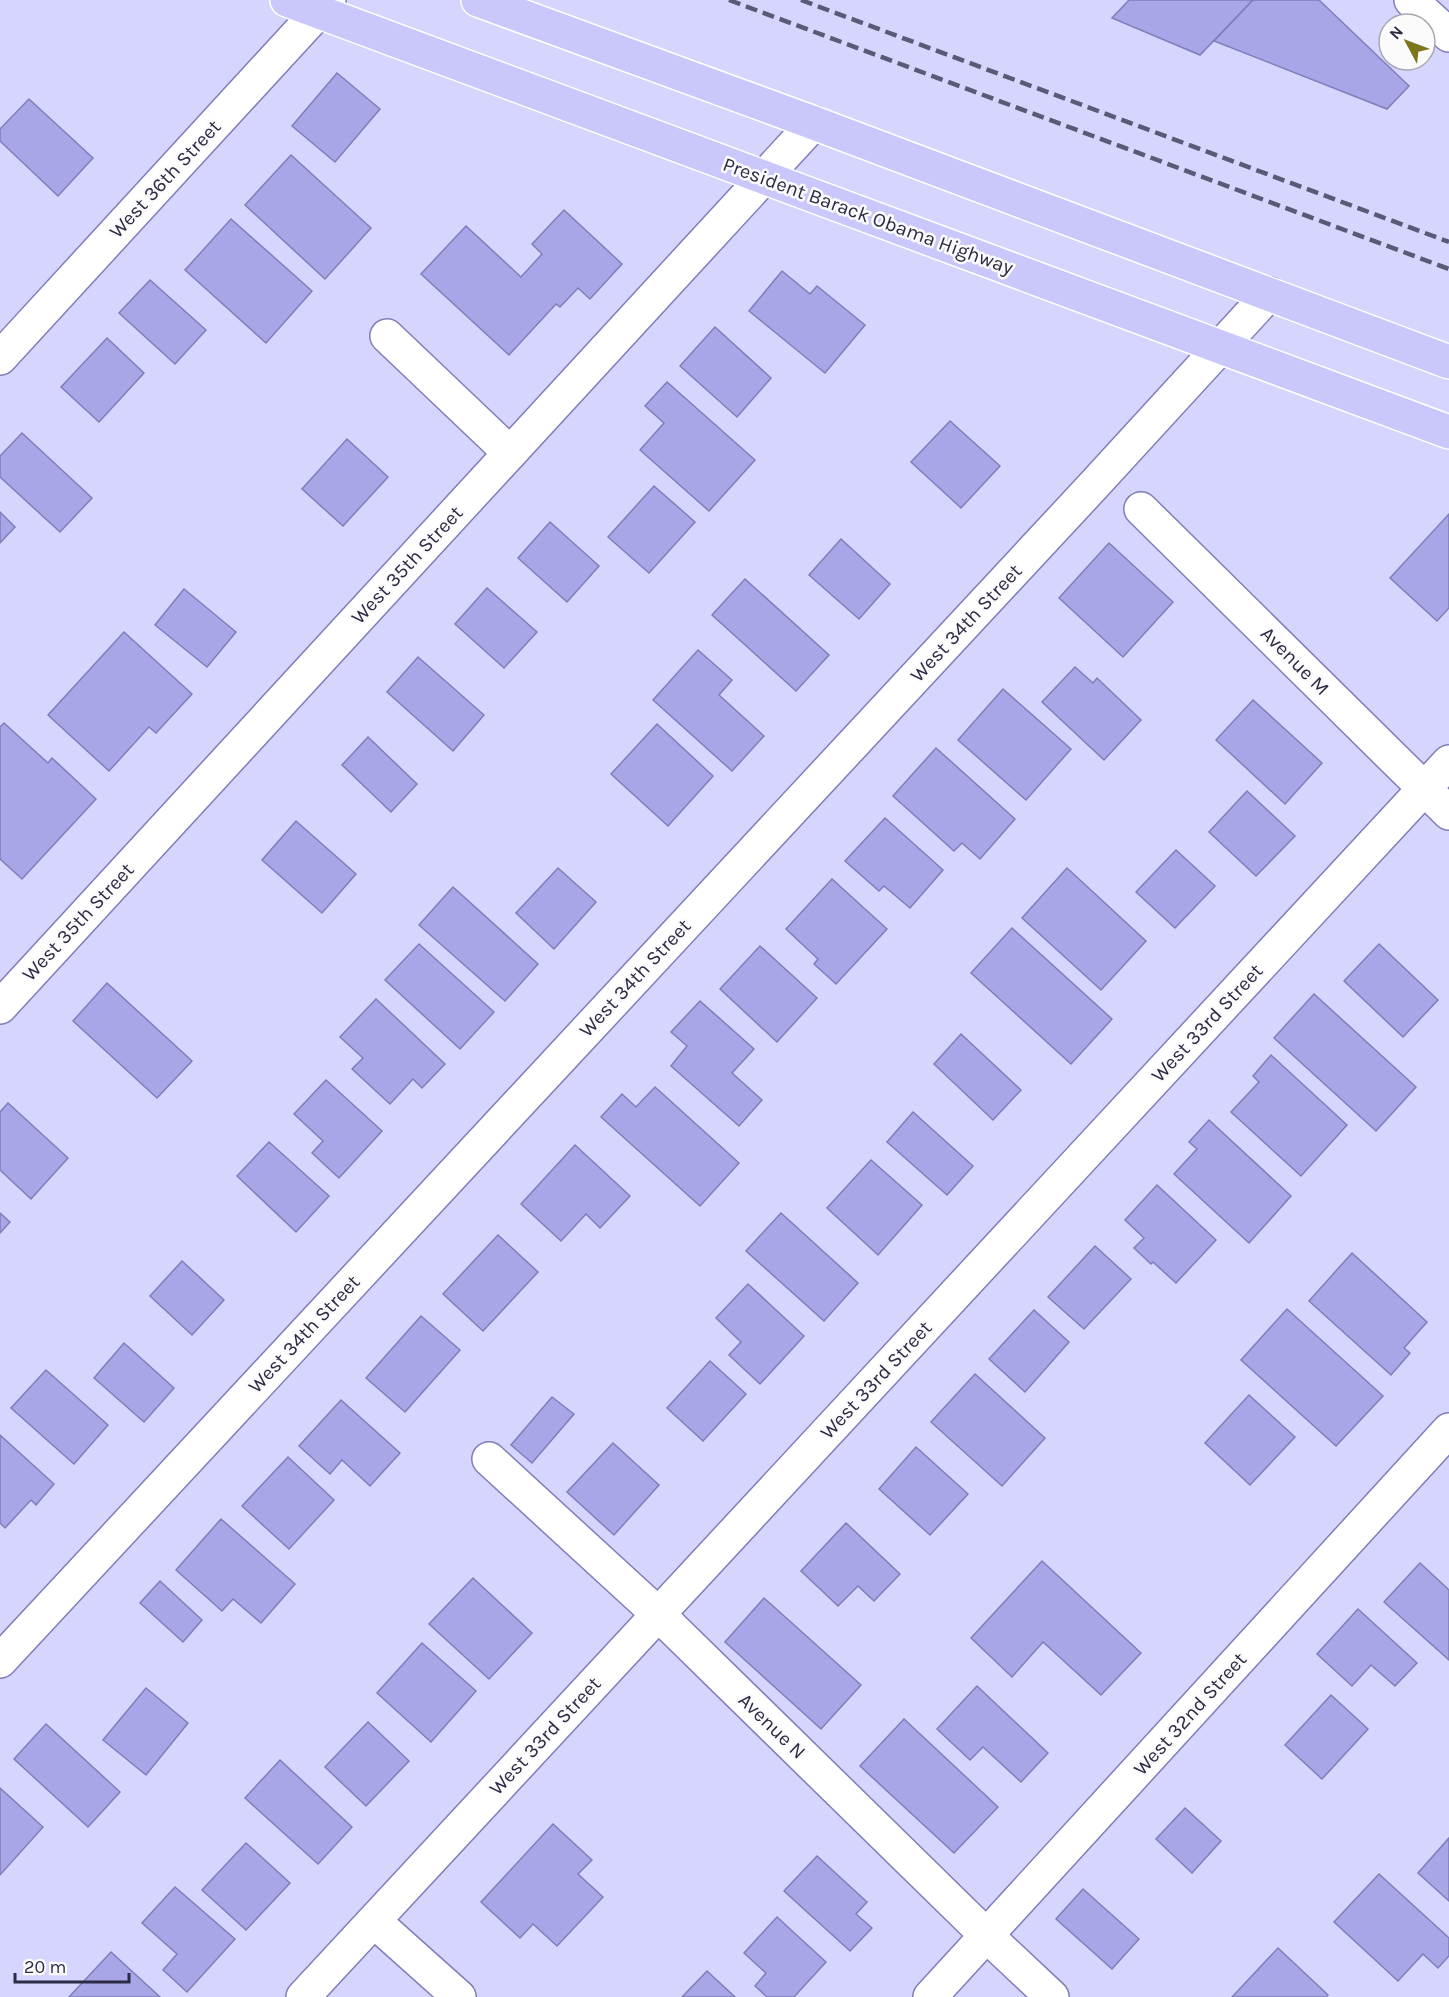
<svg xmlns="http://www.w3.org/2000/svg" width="1449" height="1997" viewBox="0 0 1449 1997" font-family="Karla,sans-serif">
	<rect width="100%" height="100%" fill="#d5d5fe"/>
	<g fill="#a8a6e7" stroke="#807dbb" stroke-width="1.5">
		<path d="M 1129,0 L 1253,0 L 1200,55 L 1112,18 Z"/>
		<path d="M 1253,0 L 1319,0 L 1409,86 L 1387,109 L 1214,41 Z"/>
		<path d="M 337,73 L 380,109 L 335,162 L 292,126 Z"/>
		<path d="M 29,99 L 93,158 L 58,196 L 0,141 L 0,129 Z"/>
		<path d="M 291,155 L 371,228 L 325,279 L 245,205 Z"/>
		<path d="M 564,210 L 622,264 L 590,299 L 578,288 L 560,307 L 556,304 L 509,355 L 421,274 L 466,226 L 521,277 L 542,254 L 532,244 Z"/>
		<path d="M 231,219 L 312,291 L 266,343 L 185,270 Z"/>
		<path d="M 782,271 L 810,294 L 817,286 L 865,325 L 825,373 L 749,311 Z"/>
		<path d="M 150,280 L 206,330 L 175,364 L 119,313 Z"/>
		<path d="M 715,327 L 771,378 L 737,417 L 680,366 Z"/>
		<path d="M 107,338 L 144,373 L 99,422 L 61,387 Z"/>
		<path d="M 667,382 L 755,460 L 709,511 L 640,450 L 664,423 L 645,406 Z"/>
		<path d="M 950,421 L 1000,466 L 961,508 L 911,462 Z"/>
		<path d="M 22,433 L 92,498 L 60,532 L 0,477 L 0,456 Z"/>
		<path d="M 347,439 L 388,477 L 343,526 L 302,489 Z"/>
		<path d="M 654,486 L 695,522 L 649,573 L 608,537 Z"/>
		<path d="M 0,512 L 15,527 L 0,543 Z"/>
		<path d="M 1449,514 L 1449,608 L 1437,621 L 1390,578 Z"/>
		<path d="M 550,522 L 599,566 L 567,602 L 518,558 Z"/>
		<path d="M 841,539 L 890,584 L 859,619 L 809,575 Z"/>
		<path d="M 1109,543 L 1173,602 L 1123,657 L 1059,598 Z"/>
		<path d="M 745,579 L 829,655 L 796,691 L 712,615 Z"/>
		<path d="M 487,588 L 537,632 L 504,668 L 455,624 Z"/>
		<path d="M 184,589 L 236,632 L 207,667 L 155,625 Z"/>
		<path d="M 124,632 L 192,694 L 156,733 L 149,727 L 109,771 L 48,715 Z"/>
		<path d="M 698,650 L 732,680 L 719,695 L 764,736 L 732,771 L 653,700 Z"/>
		<path d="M 418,657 L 484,715 L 453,751 L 387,692 Z"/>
		<path d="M 1075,667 L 1093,683 L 1097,678 L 1141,720 L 1104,760 L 1042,702 Z"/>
		<path d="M 1003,689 L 1071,749 L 1026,800 L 958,740 Z"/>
		<path d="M 1253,700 L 1322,763 L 1285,804 L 1216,740 Z"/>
		<path d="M 4,723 L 48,763 L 52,758 L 96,799 L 22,879 L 0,859 L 0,727 Z"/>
		<path d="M 657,724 L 713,776 L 668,826 L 611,774 Z"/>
		<path d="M 368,737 L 417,784 L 391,812 L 342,765 Z"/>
		<path d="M 936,748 L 1015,819 L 980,859 L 962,843 L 954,851 L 893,796 Z"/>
		<path d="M 1247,791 L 1295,836 L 1256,876 L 1209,832 Z"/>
		<path d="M 885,818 L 943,870 L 910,908 L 884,886 L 879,891 L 845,861 Z"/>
		<path d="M 296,821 L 356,874 L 322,913 L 262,860 Z"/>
		<path d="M 1176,850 L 1215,886 L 1175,928 L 1136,892 Z"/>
		<path d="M 558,868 L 596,902 L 554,949 L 516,913 Z"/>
		<path d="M 1067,868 L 1146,941 L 1101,990 L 1022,918 Z"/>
		<path d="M 832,879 L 887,929 L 836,984 L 814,964 L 818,959 L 786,929 Z"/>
		<path d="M 453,887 L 538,964 L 505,1001 L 419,925 Z"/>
		<path d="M 1012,928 L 1112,1019 L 1071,1064 L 971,973 Z"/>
		<path d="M 419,944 L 494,1012 L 460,1049 L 385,980 Z"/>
		<path d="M 1379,944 L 1438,1000 L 1403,1037 L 1344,981 Z"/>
		<path d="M 760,946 L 817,998 L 777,1042 L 720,989 Z"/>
		<path d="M 107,983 L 192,1061 L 157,1098 L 73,1021 Z"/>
		<path d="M 1314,994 L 1416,1087 L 1376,1131 L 1274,1038 Z"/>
		<path d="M 376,999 L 445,1064 L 422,1088 L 413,1079 L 390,1104 L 352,1069 L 363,1058 L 340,1037 Z"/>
		<path d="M 700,1001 L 754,1049 L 732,1073 L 762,1100 L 739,1126 L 671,1066 L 687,1046 L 671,1032 Z"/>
		<path d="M 961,1034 L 1021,1090 L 993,1120 L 934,1064 Z"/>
		<path d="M 1271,1055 L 1347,1125 L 1301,1176 L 1231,1112 L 1259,1082 L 1253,1076 Z"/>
		<path d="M 326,1080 L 382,1131 L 339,1178 L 312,1153 L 323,1141 L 294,1114 Z"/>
		<path d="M 655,1087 L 739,1163 L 700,1206 L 601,1117 L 622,1094 L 636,1107 Z"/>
		<path d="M 8,1103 L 68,1158 L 31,1199 L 0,1170 L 0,1112 Z"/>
		<path d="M 913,1112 L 973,1166 L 947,1195 L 887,1142 Z"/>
		<path d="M 1209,1120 L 1291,1196 L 1249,1243 L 1174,1174 L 1197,1149 L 1189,1142 Z"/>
		<path d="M 269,1142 L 329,1196 L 296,1232 L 237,1176 Z"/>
		<path d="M 575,1145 L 630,1196 L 600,1228 L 586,1214 L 561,1241 L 521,1204 Z"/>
		<path d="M 871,1160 L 922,1205 L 878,1255 L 827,1208 Z"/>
		<path d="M 1157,1185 L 1216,1240 L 1176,1283 L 1153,1262 L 1151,1264 L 1134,1248 L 1144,1238 L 1125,1220 Z"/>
		<path d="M 0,1213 L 10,1222 L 0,1233 Z"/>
		<path d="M 781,1213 L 858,1283 L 824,1321 L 746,1251 Z"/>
		<path d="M 498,1235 L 538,1272 L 483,1331 L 443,1294 Z"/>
		<path d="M 1095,1246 L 1131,1279 L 1084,1329 L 1048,1297 Z"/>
		<path d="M 1352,1253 L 1427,1322 L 1404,1348 L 1410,1353 L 1391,1375 L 1309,1301 Z"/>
		<path d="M 182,1261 L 224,1300 L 192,1335 L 150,1296 Z"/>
		<path d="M 748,1284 L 804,1336 L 760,1384 L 729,1355 L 741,1342 L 716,1318 Z"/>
		<path d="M 1287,1309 L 1383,1396 L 1336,1446 L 1241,1360 Z"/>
		<path d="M 1034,1310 L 1069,1342 L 1025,1392 L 989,1359 Z"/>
		<path d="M 421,1316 L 460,1350 L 405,1412 L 366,1378 Z"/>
		<path d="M 124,1343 L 174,1388 L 144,1422 L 94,1378 Z"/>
		<path d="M 710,1361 L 746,1394 L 703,1441 L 667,1408 Z"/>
		<path d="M 46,1370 L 108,1425 L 74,1464 L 11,1408 Z"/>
		<path d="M 975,1374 L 1045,1438 L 1002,1486 L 931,1422 Z"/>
		<path d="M 1249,1395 L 1295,1437 L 1250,1485 L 1205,1443 Z"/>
		<path d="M 552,1397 L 574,1414 L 532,1463 L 511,1445 Z"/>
		<path d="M 341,1400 L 400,1453 L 370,1486 L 342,1460 L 330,1474 L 299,1446 Z"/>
		<path d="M 0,1435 L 54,1484 L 36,1505 L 31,1500 L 5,1528 L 0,1523 Z"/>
		<path d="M 613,1443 L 659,1485 L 614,1535 L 567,1492 Z"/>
		<path d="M 916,1447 L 968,1494 L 930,1535 L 879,1489 Z"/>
		<path d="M 288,1457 L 334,1500 L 289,1549 L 242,1506 Z"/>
		<path d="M 221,1519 L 295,1584 L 261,1623 L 233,1599 L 222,1611 L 176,1570 Z"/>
		<path d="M 846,1523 L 900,1574 L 874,1601 L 858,1586 L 838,1606 L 801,1571 Z"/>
		<path d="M 1042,1561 L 1141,1653 L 1101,1695 L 1043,1642 L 1012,1677 L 971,1638 Z"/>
		<path d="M 1420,1563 L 1449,1590 L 1449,1660 L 1384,1602 Z"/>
		<path d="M 473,1578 L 532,1633 L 489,1679 L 429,1624 Z"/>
		<path d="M 160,1581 L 202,1620 L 183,1642 L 140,1603 Z"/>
		<path d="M 764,1598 L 861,1685 L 821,1729 L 725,1642 Z"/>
		<path d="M 1358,1609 L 1417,1663 L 1395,1686 L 1371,1665 L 1352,1686 L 1317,1654 Z"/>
		<path d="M 422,1643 L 476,1691 L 431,1742 L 377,1693 Z"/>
		<path d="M 977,1686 L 1048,1753 L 1021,1782 L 983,1747 L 970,1760 L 937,1729 Z"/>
		<path d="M 146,1688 L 188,1723 L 146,1775 L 103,1740 Z"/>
		<path d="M 1331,1695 L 1368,1729 L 1322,1779 L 1285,1745 Z"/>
		<path d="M 904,1719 L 998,1807 L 954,1853 L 860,1766 Z"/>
		<path d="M 368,1722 L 409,1761 L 366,1806 L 325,1767 Z"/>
		<path d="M 46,1724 L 120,1792 L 88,1827 L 14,1759 Z"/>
		<path d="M 280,1760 L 352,1827 L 318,1864 L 245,1798 Z"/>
		<path d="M 0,1788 L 43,1827 L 0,1875 Z"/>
		<path d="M 1185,1808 L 1221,1841 L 1192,1873 L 1156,1839 Z"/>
		<path d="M 553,1824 L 592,1860 L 578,1874 L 603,1897 L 557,1946 L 533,1924 L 520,1938 L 481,1902 Z"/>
		<path d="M 1449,1838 L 1449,1901 L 1418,1873 Z"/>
		<path d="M 246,1843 L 290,1883 L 246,1930 L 202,1890 Z"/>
		<path d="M 817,1856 L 867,1902 L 856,1914 L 872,1928 L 850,1951 L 784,1891 Z"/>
		<path d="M 1379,1874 L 1449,1938 L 1449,1956 L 1438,1968 L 1423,1954 L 1398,1981 L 1334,1922 Z"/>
		<path d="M 175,1887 L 235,1939 L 187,1992 L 163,1970 L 177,1954 L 142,1923 Z"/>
		<path d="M 1083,1889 L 1139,1939 L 1112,1969 L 1056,1919 Z"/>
		<path d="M 777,1917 L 826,1962 L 794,1997 L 767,1997 L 755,1986 L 766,1973 L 744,1953 Z"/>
		<path d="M 1278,1948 L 1328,1995 L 1326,1997 L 1232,1997 Z"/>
		<path d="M 111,1952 L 160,1997 L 69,1997 Z"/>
		<path d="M 707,1971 L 735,1997 L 682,1997 Z"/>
	</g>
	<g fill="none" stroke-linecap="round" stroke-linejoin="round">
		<defs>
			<g id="minor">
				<path d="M 1411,0 L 1449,35"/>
				<path d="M 387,336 L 510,453"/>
				<path d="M 0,358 L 329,0"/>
				<path d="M 1141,509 L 1449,813"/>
				<path d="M 0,1007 L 814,123"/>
				<path d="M 489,1459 L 658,1614 L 987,1936 L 1052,1997"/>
				<path d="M 0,1661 L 1093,486 L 1269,294"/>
				<path d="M 374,1921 L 459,1997"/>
				<path d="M 303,1997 L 1449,762"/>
				<path d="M 930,1997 L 1449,1430"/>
			</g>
			<g id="major">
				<path d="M 287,0 L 1449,432"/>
				<path d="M 478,0 L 814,123 L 1449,362"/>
			</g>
		</defs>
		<use href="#minor" stroke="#807dbb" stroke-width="36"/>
		<use href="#major" stroke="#fff" stroke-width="36"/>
		<use href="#minor" stroke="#fff" stroke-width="33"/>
		<use href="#major" stroke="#cac7fa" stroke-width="33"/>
		<g stroke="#5a5a78" stroke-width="4.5" stroke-dasharray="12 6" stroke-linecap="butt">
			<path d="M 729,0 L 1449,269"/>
			<path d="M 801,0 L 1449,242"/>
		</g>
	</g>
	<g text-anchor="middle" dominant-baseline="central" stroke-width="5" stroke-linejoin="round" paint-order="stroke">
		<g font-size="20" fill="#2c2b45" stroke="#fbfbfb">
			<text transform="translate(165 179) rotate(-47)">West 36th Street</text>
			<text transform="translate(868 216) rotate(20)">President Barack Obama Highway</text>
			<text transform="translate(407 565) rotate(-47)">West 35th Street</text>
			<text transform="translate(966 623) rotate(-47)">West 34th Street</text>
			<text transform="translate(1295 661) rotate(45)">Avenue M</text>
			<text transform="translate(78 922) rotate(-47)">West 35th Street</text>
			<text transform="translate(635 978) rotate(-47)">West 34th Street</text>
			<text transform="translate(1207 1023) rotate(-47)">West 33rd Street</text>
			<text transform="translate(304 1334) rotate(-47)">West 34th Street</text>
			<text transform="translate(876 1380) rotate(-47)">West 33rd Street</text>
			<text transform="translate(1190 1714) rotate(-48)">West 32nd Street</text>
			<text transform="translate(772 1726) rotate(44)">Avenue N</text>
			<text transform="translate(545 1736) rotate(-47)">West 33rd Street</text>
		</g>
	</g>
	<g transform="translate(1407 42) rotate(311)"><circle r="28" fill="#fbfbfb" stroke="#a8a8b2" stroke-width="1.5"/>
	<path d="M0-4.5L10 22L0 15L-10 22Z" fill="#7c751a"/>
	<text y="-9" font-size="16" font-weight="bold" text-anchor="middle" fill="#2c2b45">N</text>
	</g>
	<path d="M15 1973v9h114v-9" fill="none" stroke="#2c2b45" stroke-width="3"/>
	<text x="24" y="1973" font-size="18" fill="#2c2b45" stroke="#fbfbfb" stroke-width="4.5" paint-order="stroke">20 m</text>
</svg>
